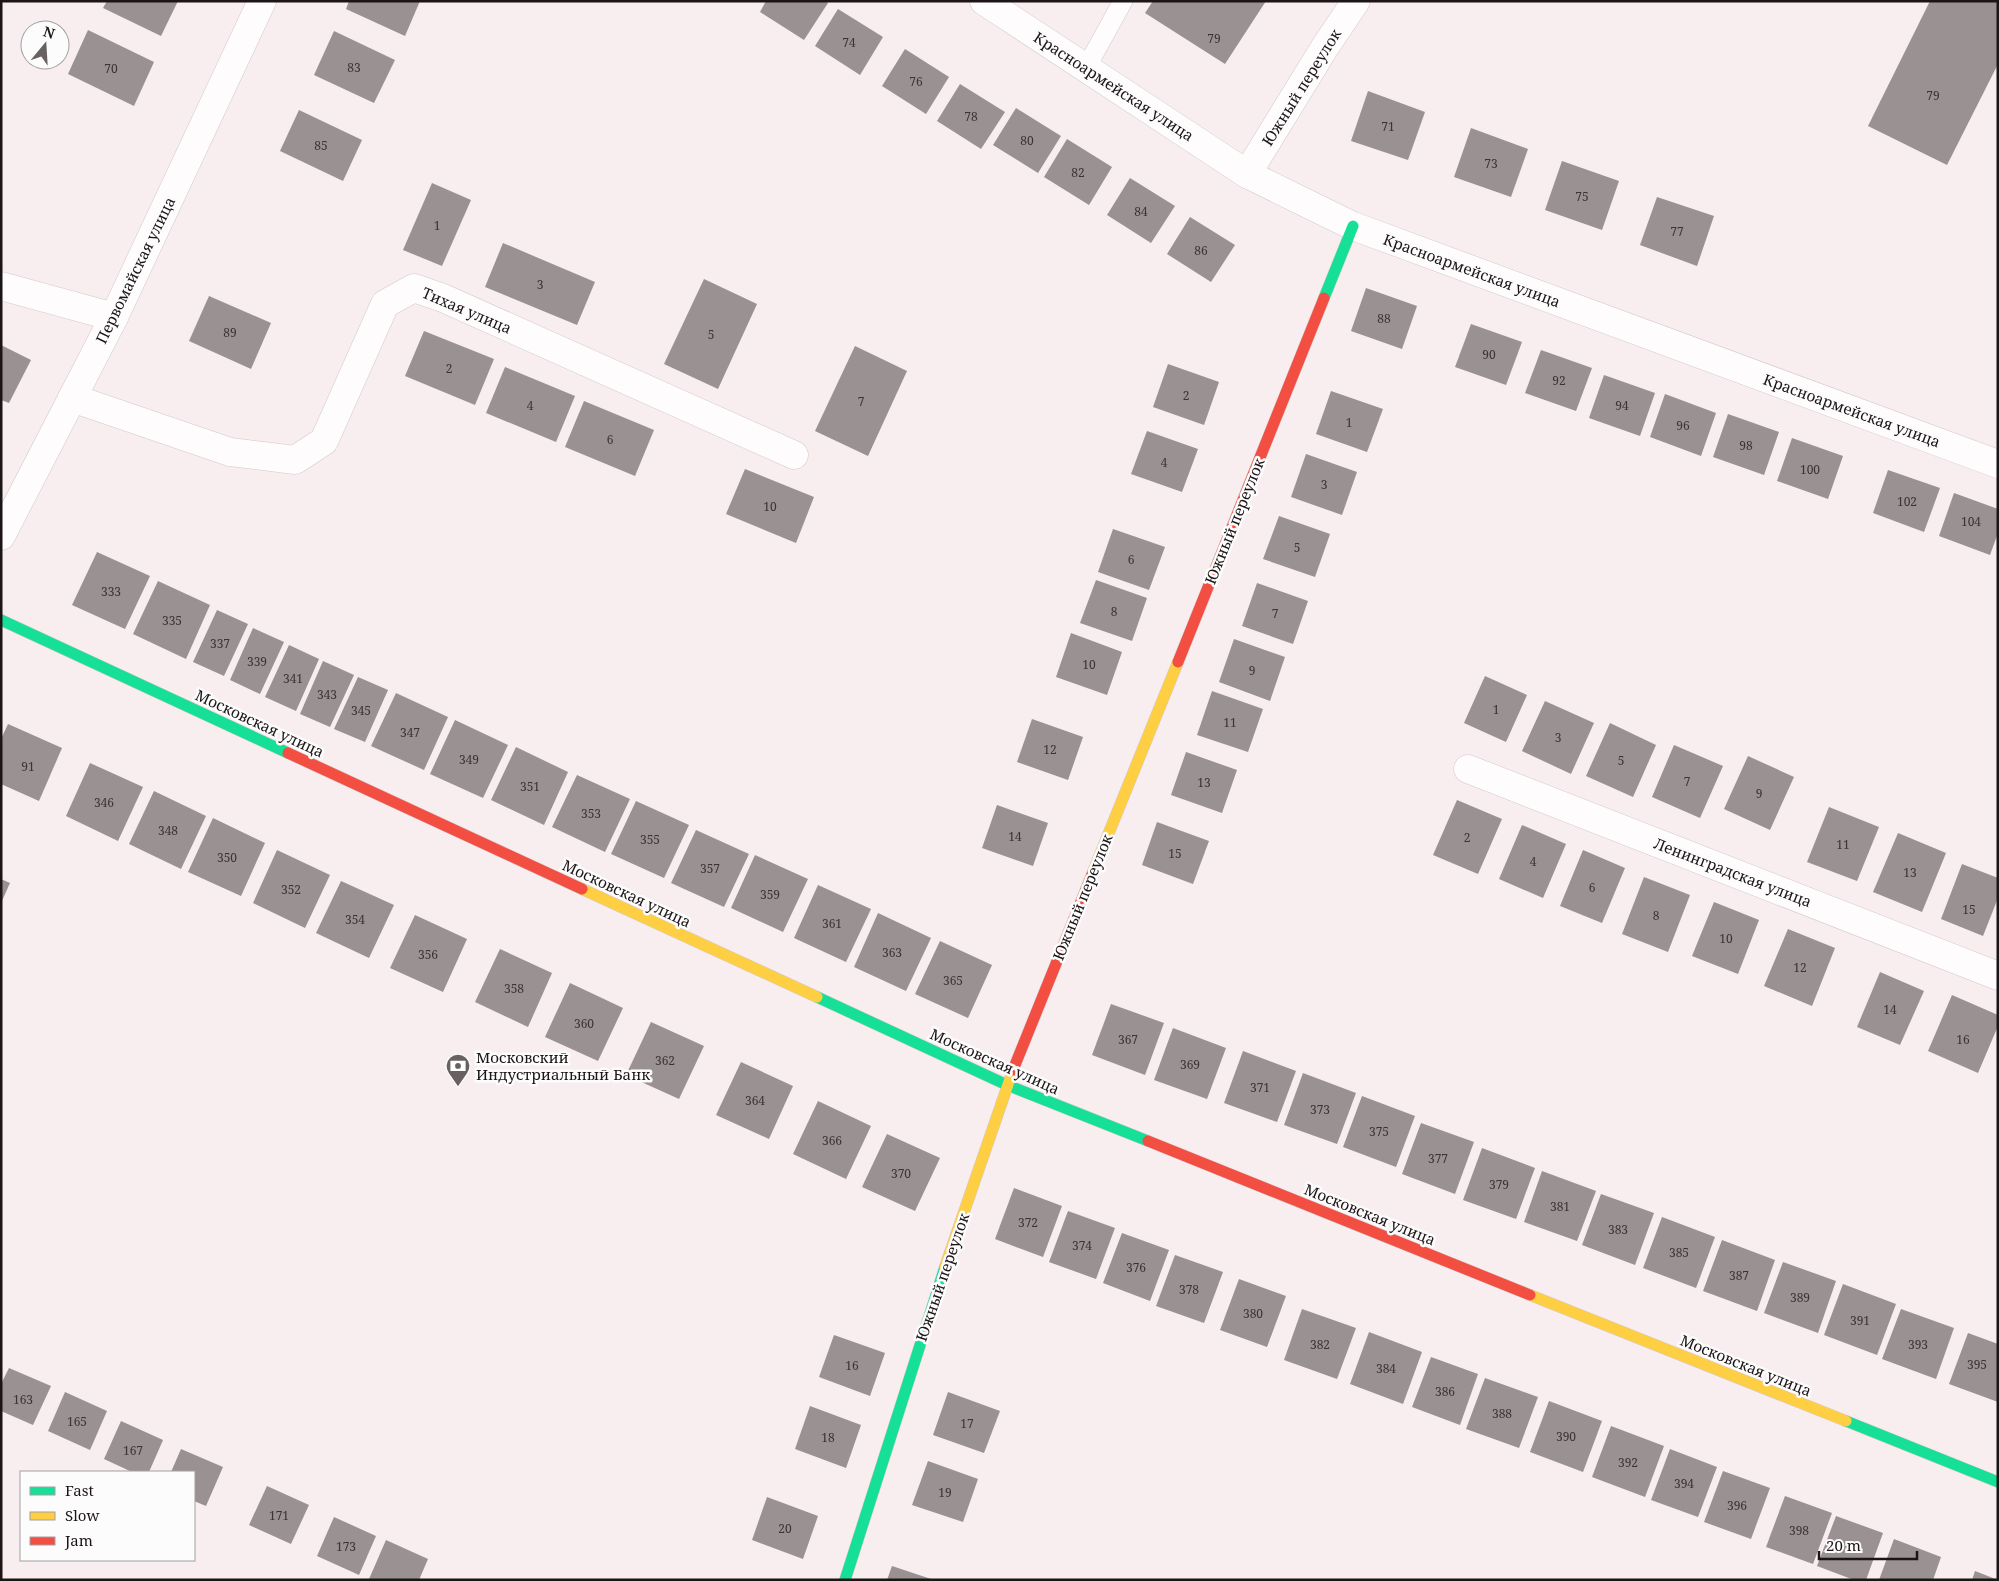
<svg xmlns="http://www.w3.org/2000/svg" width="1999" height="1581" viewBox="0 0 1999 1581" font-family="'Noto Serif',serif">
	<rect width="100%" height="100%" fill="#f8edef"/>
	<g fill="#999192">
		<path d="M 107,1 L 178,1 L 161,36 L 103,8 Z"/>
		<path d="M 349,1 L 420,1 L 405,36 L 346,9 Z"/>
		<path d="M 766,1 L 825,1 L 828,3 L 804,40 L 760,12 Z"/>
		<path d="M 1153,1 L 1266,1 L 1225,64 L 1145,13 Z"/>
		<path d="M 1930,1 L 1998,1 L 1998,64 L 1947,165 L 1868,126 Z"/>
		<path d="M 838,9 L 883,37 L 860,75 L 815,46 Z"/>
		<path d="M 88,30 L 154,62 L 134,106 L 68,74 Z"/>
		<path d="M 334,31 L 395,60 L 374,103 L 314,75 Z"/>
		<path d="M 905,49 L 949,77 L 926,114 L 882,86 Z"/>
		<path d="M 960,84 L 1005,112 L 981,149 L 937,121 Z"/>
		<path d="M 1368,91 L 1425,112 L 1408,160 L 1351,141 Z"/>
		<path d="M 1016,108 L 1061,136 L 1038,173 L 993,145 Z"/>
		<path d="M 299,110 L 362,140 L 343,181 L 280,151 Z"/>
		<path d="M 1471,128 L 1528,149 L 1511,197 L 1454,177 Z"/>
		<path d="M 1067,139 L 1112,167 L 1089,205 L 1044,177 Z"/>
		<path d="M 1562,161 L 1619,181 L 1602,230 L 1545,210 Z"/>
		<path d="M 1130,178 L 1175,206 L 1151,243 L 1107,215 Z"/>
		<path d="M 432,183 L 471,200 L 442,266 L 403,250 Z"/>
		<path d="M 1657,197 L 1714,216 L 1697,266 L 1640,245 Z"/>
		<path d="M 1190,217 L 1235,245 L 1211,282 L 1167,254 Z"/>
		<path d="M 503,243 L 595,282 L 577,325 L 485,287 Z"/>
		<path d="M 704,279 L 757,304 L 718,389 L 664,364 Z"/>
		<path d="M 1366,288 L 1417,306 L 1402,349 L 1351,331 Z"/>
		<path d="M 209,296 L 271,323 L 251,369 L 189,341 Z"/>
		<path d="M 1471,324 L 1522,342 L 1506,385 L 1455,367 Z"/>
		<path d="M 424,331 L 494,359 L 475,405 L 405,376 Z"/>
		<path d="M 1,345 L 31,360 L 9,403 L 1,400 Z"/>
		<path d="M 855,346 L 907,371 L 868,456 L 815,431 Z"/>
		<path d="M 1541,350 L 1592,368 L 1576,411 L 1525,393 Z"/>
		<path d="M 1168,364 L 1219,382 L 1204,425 L 1153,407 Z"/>
		<path d="M 505,367 L 575,396 L 556,442 L 486,413 Z"/>
		<path d="M 1604,375 L 1655,393 L 1640,436 L 1589,418 Z"/>
		<path d="M 1331,391 L 1383,409 L 1367,452 L 1316,434 Z"/>
		<path d="M 1665,394 L 1716,413 L 1701,456 L 1650,437 Z"/>
		<path d="M 584,401 L 654,430 L 635,476 L 565,447 Z"/>
		<path d="M 1728,414 L 1779,432 L 1764,475 L 1713,457 Z"/>
		<path d="M 1147,431 L 1198,449 L 1182,492 L 1131,474 Z"/>
		<path d="M 1792,438 L 1843,456 L 1828,499 L 1777,481 Z"/>
		<path d="M 1306,454 L 1357,472 L 1342,515 L 1291,497 Z"/>
		<path d="M 745,469 L 814,497 L 796,543 L 726,514 Z"/>
		<path d="M 1888,470 L 1940,488 L 1924,532 L 1873,513 Z"/>
		<path d="M 1954,493 L 1998,509 L 1998,533 L 1990,555 L 1939,536 Z"/>
		<path d="M 1279,516 L 1330,534 L 1315,577 L 1263,559 Z"/>
		<path d="M 1113,529 L 1165,547 L 1149,590 L 1098,572 Z"/>
		<path d="M 97,552 L 150,576 L 125,629 L 72,605 Z"/>
		<path d="M 1096,580 L 1147,598 L 1132,641 L 1080,623 Z"/>
		<path d="M 158,581 L 210,605 L 186,659 L 133,634 Z"/>
		<path d="M 1257,583 L 1308,601 L 1293,644 L 1242,626 Z"/>
		<path d="M 217,610 L 248,624 L 224,676 L 193,662 Z"/>
		<path d="M 253,628 L 284,642 L 260,694 L 230,680 Z"/>
		<path d="M 1071,633 L 1122,652 L 1107,695 L 1056,677 Z"/>
		<path d="M 1234,639 L 1285,657 L 1270,701 L 1219,682 Z"/>
		<path d="M 289,645 L 319,659 L 296,711 L 265,697 Z"/>
		<path d="M 323,661 L 354,675 L 330,727 L 300,714 Z"/>
		<path d="M 1485,676 L 1527,695 L 1506,742 L 1464,723 Z"/>
		<path d="M 358,677 L 388,690 L 365,742 L 334,729 Z"/>
		<path d="M 1212,691 L 1263,709 L 1248,752 L 1197,735 Z"/>
		<path d="M 396,693 L 448,717 L 424,770 L 371,746 Z"/>
		<path d="M 1545,701 L 1594,723 L 1571,774 L 1522,751 Z"/>
		<path d="M 1032,719 L 1083,737 L 1068,780 L 1017,762 Z"/>
		<path d="M 455,720 L 508,745 L 483,798 L 430,774 Z"/>
		<path d="M 1610,723 L 1656,745 L 1633,797 L 1586,776 Z"/>
		<path d="M 8,724 L 62,748 L 39,801 L 1,784 L 1,739 Z"/>
		<path d="M 1674,745 L 1723,766 L 1700,818 L 1652,797 Z"/>
		<path d="M 516,747 L 568,772 L 544,825 L 491,800 Z"/>
		<path d="M 1186,752 L 1237,770 L 1222,813 L 1171,795 Z"/>
		<path d="M 1748,756 L 1794,777 L 1770,830 L 1724,809 Z"/>
		<path d="M 90,763 L 143,787 L 118,841 L 66,816 Z"/>
		<path d="M 577,775 L 630,799 L 605,852 L 552,827 Z"/>
		<path d="M 154,791 L 206,816 L 181,869 L 129,844 Z"/>
		<path d="M 1457,800 L 1502,819 L 1478,874 L 1433,855 Z"/>
		<path d="M 636,801 L 689,825 L 664,878 L 611,854 Z"/>
		<path d="M 997,805 L 1048,823 L 1033,866 L 982,848 Z"/>
		<path d="M 1829,807 L 1879,827 L 1857,881 L 1807,862 Z"/>
		<path d="M 213,818 L 265,843 L 241,896 L 188,872 Z"/>
		<path d="M 1157,822 L 1209,841 L 1193,884 L 1142,865 Z"/>
		<path d="M 1522,825 L 1566,844 L 1543,898 L 1499,879 Z"/>
		<path d="M 696,830 L 749,854 L 724,907 L 671,883 Z"/>
		<path d="M 1898,833 L 1946,853 L 1922,912 L 1873,892 Z"/>
		<path d="M 277,850 L 330,875 L 305,928 L 253,903 Z"/>
		<path d="M 1583,850 L 1625,868 L 1602,923 L 1560,906 Z"/>
		<path d="M 755,855 L 808,879 L 783,932 L 731,908 Z"/>
		<path d="M 1962,864 L 1998,878 L 1998,898 L 1983,936 L 1941,919 Z"/>
		<path d="M 1644,877 L 1690,895 L 1668,952 L 1622,934 Z"/>
		<path d="M 1,879 L 10,883 L 1,903 Z"/>
		<path d="M 341,881 L 394,905 L 369,958 L 316,933 Z"/>
		<path d="M 818,885 L 871,909 L 846,962 L 794,938 Z"/>
		<path d="M 1714,902 L 1759,920 L 1738,974 L 1692,956 Z"/>
		<path d="M 878,913 L 931,938 L 906,991 L 854,967 Z"/>
		<path d="M 415,915 L 467,939 L 443,992 L 390,968 Z"/>
		<path d="M 1788,929 L 1835,948 L 1812,1006 L 1764,986 Z"/>
		<path d="M 940,941 L 992,965 L 968,1018 L 915,994 Z"/>
		<path d="M 500,949 L 552,973 L 528,1027 L 475,1002 Z"/>
		<path d="M 1880,972 L 1924,991 L 1900,1045 L 1857,1027 Z"/>
		<path d="M 570,983 L 623,1008 L 598,1061 L 545,1037 Z"/>
		<path d="M 1952,995 L 1998,1015 L 1998,1026 L 1978,1073 L 1928,1051 Z"/>
		<path d="M 1111,1004 L 1164,1023 L 1145,1075 L 1092,1055 Z"/>
		<path d="M 651,1022 L 704,1046 L 679,1099 L 626,1075 Z"/>
		<path d="M 1173,1028 L 1226,1048 L 1207,1099 L 1154,1080 Z"/>
		<path d="M 1243,1051 L 1296,1071 L 1277,1122 L 1224,1103 Z"/>
		<path d="M 741,1062 L 793,1086 L 769,1139 L 716,1115 Z"/>
		<path d="M 1303,1073 L 1356,1093 L 1337,1144 L 1284,1125 Z"/>
		<path d="M 1362,1096 L 1415,1116 L 1396,1167 L 1343,1147 Z"/>
		<path d="M 818,1101 L 871,1126 L 846,1179 L 793,1154 Z"/>
		<path d="M 1421,1123 L 1474,1142 L 1455,1194 L 1402,1174 Z"/>
		<path d="M 887,1134 L 940,1158 L 915,1211 L 862,1187 Z"/>
		<path d="M 1482,1148 L 1535,1168 L 1516,1219 L 1463,1200 Z"/>
		<path d="M 1542,1171 L 1596,1191 L 1577,1241 L 1524,1222 Z"/>
		<path d="M 1014,1188 L 1062,1206 L 1043,1257 L 995,1239 Z"/>
		<path d="M 1601,1194 L 1654,1213 L 1635,1265 L 1582,1245 Z"/>
		<path d="M 1068,1211 L 1115,1228 L 1096,1279 L 1049,1262 Z"/>
		<path d="M 1662,1217 L 1715,1237 L 1696,1288 L 1643,1268 Z"/>
		<path d="M 1122,1233 L 1169,1250 L 1150,1301 L 1103,1283 Z"/>
		<path d="M 1722,1240 L 1775,1260 L 1757,1311 L 1703,1291 Z"/>
		<path d="M 1175,1255 L 1223,1272 L 1204,1323 L 1156,1306 Z"/>
		<path d="M 1783,1262 L 1836,1281 L 1818,1333 L 1764,1313 Z"/>
		<path d="M 1239,1279 L 1286,1296 L 1267,1347 L 1220,1330 Z"/>
		<path d="M 1843,1284 L 1896,1304 L 1877,1355 L 1824,1335 Z"/>
		<path d="M 1302,1309 L 1356,1328 L 1337,1379 L 1284,1360 Z"/>
		<path d="M 1901,1309 L 1954,1328 L 1936,1379 L 1882,1359 Z"/>
		<path d="M 1369,1332 L 1422,1352 L 1403,1404 L 1350,1384 Z"/>
		<path d="M 1968,1333 L 1998,1344 L 1998,1402 L 1949,1384 Z"/>
		<path d="M 834,1335 L 885,1353 L 870,1396 L 819,1377 Z"/>
		<path d="M 1431,1357 L 1478,1374 L 1460,1425 L 1412,1407 Z"/>
		<path d="M 9,1368 L 51,1386 L 33,1425 L 1,1411 L 1,1384 Z"/>
		<path d="M 1485,1378 L 1538,1397 L 1519,1448 L 1466,1429 Z"/>
		<path d="M 65,1392 L 107,1411 L 90,1450 L 48,1431 Z"/>
		<path d="M 948,1392 L 1000,1411 L 984,1453 L 933,1435 Z"/>
		<path d="M 1549,1401 L 1602,1421 L 1583,1472 L 1530,1452 Z"/>
		<path d="M 810,1406 L 861,1425 L 846,1468 L 795,1449 Z"/>
		<path d="M 121,1421 L 163,1440 L 149,1472 L 132,1472 L 104,1459 Z"/>
		<path d="M 1611,1426 L 1664,1446 L 1645,1497 L 1592,1477 Z"/>
		<path d="M 181,1449 L 223,1467 L 206,1506 L 194,1501 L 194,1472 L 171,1472 Z"/>
		<path d="M 1670,1449 L 1717,1467 L 1698,1517 L 1651,1500 Z"/>
		<path d="M 928,1461 L 978,1479 L 963,1522 L 912,1505 Z"/>
		<path d="M 1723,1471 L 1770,1488 L 1751,1539 L 1704,1522 Z"/>
		<path d="M 267,1486 L 309,1505 L 291,1544 L 249,1525 Z"/>
		<path d="M 1785,1496 L 1832,1513 L 1813,1564 L 1766,1547 Z"/>
		<path d="M 767,1497 L 818,1516 L 803,1559 L 752,1540 Z"/>
		<path d="M 1836,1516 L 1883,1533 L 1866,1580 L 1854,1580 L 1817,1566 Z"/>
		<path d="M 334,1517 L 376,1536 L 359,1575 L 317,1556 Z"/>
		<path d="M 1894,1539 L 1941,1557 L 1933,1580 L 1879,1580 Z"/>
		<path d="M 386,1540 L 428,1559 L 419,1580 L 369,1579 Z"/>
		<path d="M 892,1566 L 931,1579 L 931,1580 L 887,1580 Z"/>
		<path d="M 1975,1571 L 1998,1580 L 1972,1580 Z"/>
	</g>
	<g fill="none" stroke-linecap="round" stroke-linejoin="round">
		<defs>
			<path id="lane" d="M 1086,68 L 1123,1"/>
			<g id="street">
				<path d="M 984,1 L 1247,174 L 1353,226 L 1998,464"/>
				<path d="M 1247,174 L 1325,47 L 1356,1"/>
				<path d="M 1,286 L 114,317"/>
				<path d="M 72,398 L 230,452 L 295,460 L 324,441 L 385,304 L 414,288 L 443,298 L 794,455"/>
				<path d="M 1,536 L 114,317 L 262,1"/>
				<path d="M 1468,769 L 1998,976"/>
			</g>
			<g id="fast">
				<path d="M 1324,298 L 1353,226"/>
				<path d="M 1,620 L 288,753"/>
				<path d="M 817,997 L 1007,1085 L 1148,1141"/>
				<path d="M 1846,1421 L 1998,1482"/>
				<path d="M 845,1580 L 945,1267"/>
			</g>
			<g id="slow">
				<path d="M 1093,872 L 1178,662"/>
				<path d="M 582,889 L 817,997"/>
				<path d="M 945,1267 L 1013,1070"/>
				<path d="M 1530,1295 L 1846,1421"/>
			</g>
			<g id="jam">
				<path d="M 1178,662 L 1324,298"/>
				<path d="M 288,753 L 582,889"/>
				<path d="M 1013,1070 L 1093,872"/>
				<path d="M 1148,1141 L 1530,1295"/>
			</g>
		</defs>
		<use href="#lane" stroke="#d3c9cb" stroke-width="20"/>
		<use href="#street" stroke="#d3c9cb" stroke-width="29"/>
		<use href="#fast" stroke="#d3c9cb" stroke-width="12"/>
		<use href="#slow" stroke="#d3c9cb" stroke-width="12"/>
		<use href="#jam" stroke="#d3c9cb" stroke-width="12"/>
		<use href="#lane" stroke="#fefcfd" stroke-width="19"/>
		<use href="#street" stroke="#fefcfd" stroke-width="28"/>
		<use href="#fast" stroke="#16e098" stroke-width="11"/>
		<use href="#slow" stroke="#ffcf43" stroke-width="11"/>
		<use href="#jam" stroke="#f24e42" stroke-width="11"/>
	</g>
	<defs>
		<symbol id="bank-pin" viewBox="-11 -11 22 30"><path d="M0 17L-7.5 6A9.5 9.5 0 1 1 7.5 6Z" fill="#696062" stroke="#fcfcfc"/><path d="M-6-4H6V4H-6ZM0-2.3a2.3 2.3 0 1 0 0 4.6a2.3 2.3 0 1 0 0-4.6Z" fill="#fff"/></symbol>
	</defs>
	<g fill-rule="evenodd">
		<use href="#bank-pin" x="444" y="1052" width="28" height="38"/>
	</g>
	<g text-anchor="middle" dominant-baseline="central" stroke-width="5" stroke-linejoin="round" paint-order="stroke">
		<g font-size="12" fill="#3b3335">
			<text x="1214" y="38">79</text>
			<text x="849" y="42">74</text>
			<text x="354" y="67">83</text>
			<text x="111" y="68">70</text>
			<text x="916" y="81">76</text>
			<text x="1933" y="95">79</text>
			<text x="971" y="116">78</text>
			<text x="1388" y="126">71</text>
			<text x="1027" y="140">80</text>
			<text x="321" y="145">85</text>
			<text x="1491" y="163">73</text>
			<text x="1078" y="172">82</text>
			<text x="1582" y="196">75</text>
			<text x="1141" y="211">84</text>
			<text x="437" y="225">1</text>
			<text x="1677" y="231">77</text>
			<text x="1201" y="250">86</text>
			<text x="540" y="284">3</text>
			<text x="1384" y="318">88</text>
			<text x="230" y="332">89</text>
			<text x="711" y="334">5</text>
			<text x="1489" y="354">90</text>
			<text x="449" y="368">2</text>
			<text x="1559" y="380">92</text>
			<text x="1186" y="395">2</text>
			<text x="861" y="401">7</text>
			<text x="530" y="405">4</text>
			<text x="1622" y="405">94</text>
			<text x="1349" y="422">1</text>
			<text x="1683" y="425">96</text>
			<text x="610" y="439">6</text>
			<text x="1746" y="445">98</text>
			<text x="1164" y="462">4</text>
			<text x="1810" y="469">100</text>
			<text x="1324" y="484">3</text>
			<text x="1907" y="501">102</text>
			<text x="770" y="506">10</text>
			<text x="1971" y="521">104</text>
			<text x="1297" y="547">5</text>
			<text x="1131" y="559">6</text>
			<text x="111" y="591">333</text>
			<text x="1114" y="611">8</text>
			<text x="1275" y="613">7</text>
			<text x="172" y="620">335</text>
			<text x="220" y="643">337</text>
			<text x="257" y="661">339</text>
			<text x="1089" y="664">10</text>
			<text x="1252" y="670">9</text>
			<text x="293" y="678">341</text>
			<text x="327" y="694">343</text>
			<text x="1496" y="709">1</text>
			<text x="361" y="710">345</text>
			<text x="1230" y="722">11</text>
			<text x="410" y="732">347</text>
			<text x="1558" y="737">3</text>
			<text x="1050" y="749">12</text>
			<text x="469" y="759">349</text>
			<text x="1621" y="760">5</text>
			<text x="28" y="766">91</text>
			<text x="1687" y="781">7</text>
			<text x="1204" y="782">13</text>
			<text x="530" y="786">351</text>
			<text x="1759" y="793">9</text>
			<text x="104" y="802">346</text>
			<text x="591" y="813">353</text>
			<text x="168" y="830">348</text>
			<text x="1015" y="836">14</text>
			<text x="1467" y="837">2</text>
			<text x="650" y="839">355</text>
			<text x="1843" y="844">11</text>
			<text x="1175" y="853">15</text>
			<text x="227" y="857">350</text>
			<text x="1533" y="861">4</text>
			<text x="710" y="868">357</text>
			<text x="1910" y="872">13</text>
			<text x="1592" y="887">6</text>
			<text x="291" y="889">352</text>
			<text x="770" y="894">359</text>
			<text x="1969" y="909">15</text>
			<text x="1656" y="915">8</text>
			<text x="355" y="919">354</text>
			<text x="832" y="923">361</text>
			<text x="1726" y="938">10</text>
			<text x="892" y="952">363</text>
			<text x="428" y="954">356</text>
			<text x="1800" y="967">12</text>
			<text x="953" y="980">365</text>
			<text x="514" y="988">358</text>
			<text x="1890" y="1009">14</text>
			<text x="584" y="1023">360</text>
			<text x="1128" y="1039">367</text>
			<text x="1963" y="1039">16</text>
			<text x="665" y="1060">362</text>
			<text x="1190" y="1064">369</text>
			<text x="1260" y="1087">371</text>
			<text x="755" y="1100">364</text>
			<text x="1320" y="1109">373</text>
			<text x="1379" y="1131">375</text>
			<text x="832" y="1140">366</text>
			<text x="1438" y="1158">377</text>
			<text x="901" y="1173">370</text>
			<text x="1499" y="1184">379</text>
			<text x="1560" y="1206">381</text>
			<text x="1028" y="1222">372</text>
			<text x="1618" y="1229">383</text>
			<text x="1082" y="1245">374</text>
			<text x="1679" y="1252">385</text>
			<text x="1136" y="1267">376</text>
			<text x="1739" y="1275">387</text>
			<text x="1189" y="1289">378</text>
			<text x="1800" y="1297">389</text>
			<text x="1253" y="1313">380</text>
			<text x="1860" y="1320">391</text>
			<text x="1320" y="1344">382</text>
			<text x="1918" y="1344">393</text>
			<text x="1977" y="1364">395</text>
			<text x="852" y="1365">16</text>
			<text x="1386" y="1368">384</text>
			<text x="1445" y="1391">386</text>
			<text x="23" y="1399">163</text>
			<text x="1502" y="1413">388</text>
			<text x="77" y="1421">165</text>
			<text x="967" y="1423">17</text>
			<text x="1566" y="1436">390</text>
			<text x="828" y="1437">18</text>
			<text x="133" y="1450">167</text>
			<text x="1628" y="1462">392</text>
			<text x="1684" y="1483">394</text>
			<text x="945" y="1492">19</text>
			<text x="1737" y="1505">396</text>
			<text x="279" y="1515">171</text>
			<text x="785" y="1528">20</text>
			<text x="1799" y="1530">398</text>
			<text x="346" y="1546">173</text>
		</g>
		<g font-size="15" fill="#1c1416" stroke="#fcfcfc">
			<text transform="translate(1114 86) rotate(33)">Красноармейская улица</text>
			<text transform="translate(1301 87) rotate(-58)">Южный переулок</text>
			<text transform="translate(135 270) rotate(-64)">Первомайская улица</text>
			<text transform="translate(1472 270) rotate(20)">Красноармейская улица</text>
			<text transform="translate(467 310) rotate(23)">Тихая улица</text>
			<text transform="translate(1852 410) rotate(20)">Красноармейская улица</text>
			<text transform="translate(1234 521) rotate(-68)">Южный переулок</text>
			<text transform="translate(260 723) rotate(25)">Московская улица</text>
			<text transform="translate(1733 872) rotate(21)">Ленинградская улица</text>
			<text transform="translate(627 893) rotate(25)">Московская улица</text>
			<text transform="translate(1082 897) rotate(-68)">Южный переулок</text>
			<text transform="translate(995 1061) rotate(24)">Московская улица</text>
			<text transform="translate(1370 1214) rotate(22)">Московская улица</text>
			<text transform="translate(942 1277) rotate(-71)">Южный переулок</text>
			<text transform="translate(1746 1365) rotate(22)">Московская улица</text>
		</g>
		<g font-size="15" fill="#1c1416" stroke="#fcfcfc" text-anchor="start">
			<text x="476" y="1057">Московский<tspan x="476" dy="17">Индустриальный Банк</tspan></text>
		</g>
	</g>
	<rect width="1999" height="1581" fill="none" stroke="#1c1416" stroke-width="5"/>
	<rect x="20" y="1471" width="175" height="90" fill="#fcfcfc" stroke="#a29fa0"/>
	<rect x="30" y="1487" width="25" height="8" fill="#16e098" stroke="#a29fa0"/>
	<text x="65" y="1496" font-size="15" fill="#1c1416">Fast</text>
	<rect x="30" y="1512" width="25" height="8" fill="#ffcf43" stroke="#a29fa0"/>
	<text x="65" y="1521" font-size="15" fill="#1c1416">Slow</text>
	<rect x="30" y="1537" width="25" height="8" fill="#f24e42" stroke="#a29fa0"/>
	<text x="65" y="1546" font-size="15" fill="#1c1416">Jam</text>
	<g transform="translate(45 45) rotate(18)"><circle r="24" fill="#fcfcfc" stroke="#a29fa0"/>
	<path d="M0-4L9 19L0 12L-9 19Z" fill="#696062"/>
	<text y="-8" font-size="14" font-weight="bold" text-anchor="middle" fill="#1c1416">N</text>
	</g>
	<path d="M1819 1551v8h98v-8" fill="none" stroke="#1c1416" stroke-width="2.5"/>
	<text x="1826" y="1551" font-size="15" fill="#1c1416" stroke="#fcfcfc" stroke-width="4" paint-order="stroke">20 m</text>
</svg>
